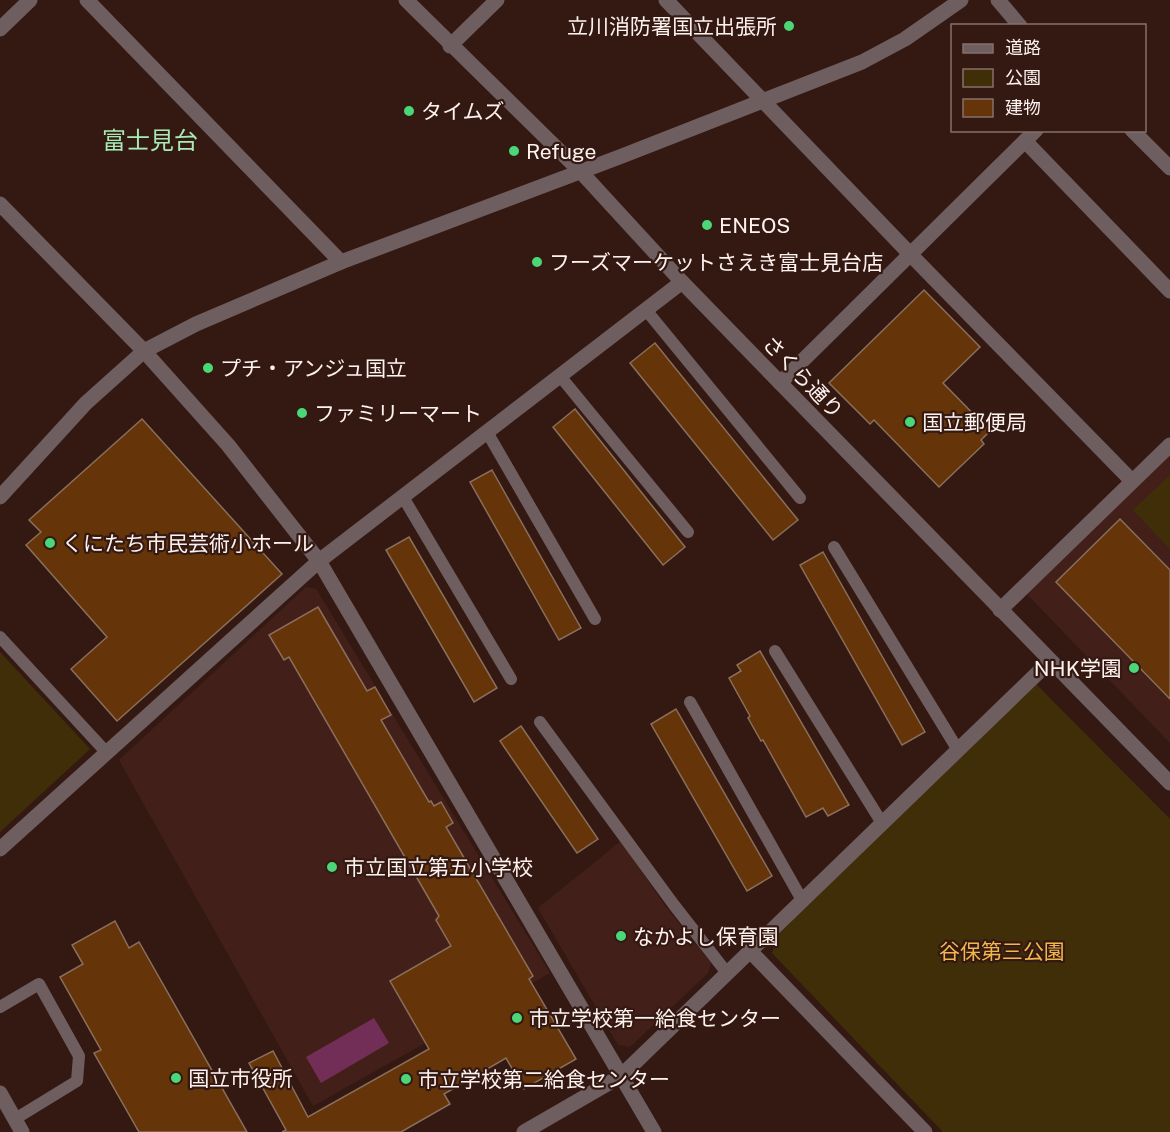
<svg xmlns="http://www.w3.org/2000/svg" width="1170" height="1132" viewBox="0 0 1170 1132" font-family="'Public Sans','Noto Sans JP',sans-serif">
	<rect width="100%" height="100%" fill="#341913"/>
	<g fill="#422019">
		<path d="M 1170,455 L 1170,743 L 1026,593 Z"/>
		<path d="M 306,587 L 316,589 L 550,973 L 313,1106 L 119,760 Z"/>
		<path d="M 621,841 L 665,906 L 711,963 L 708,973 L 630,1047 L 618,1045 L 538,908 Z"/>
	</g>
	<g fill="#402e09">
		<path d="M 1170,475 L 1170,549 L 1133,510 Z"/>
		<path d="M 0,652 L 90,749 L 0,832 Z"/>
		<path d="M 1035,683 L 1170,819 L 1170,1132 L 943,1132 L 772,953 L 778,935 Z"/>
	</g>
	<path fill="#722e57" d="M 374,1018 L 389,1043 L 321,1083 L 306,1057 Z"/>
	<g fill="#653408" stroke="#8a6f5c" stroke-width="1.5">
		<path d="M 924,290 L 980,347 L 943,383 L 990,431 L 981,440 L 984,444 L 939,487 L 874,420 L 870,424 L 829,383 Z"/>
		<path d="M 655,343 L 798,520 L 773,540 L 630,363 Z"/>
		<path d="M 575,409 L 685,547 L 663,565 L 553,427 Z"/>
		<path d="M 142,419 L 282,574 L 117,721 L 71,669 L 107,637 L 26,545 L 41,532 L 29,520 Z"/>
		<path d="M 492,470 L 581,628 L 559,640 L 470,482 Z"/>
		<path d="M 1120,519 L 1170,570 L 1170,699 L 1056,582 Z"/>
		<path d="M 409,537 L 497,688 L 474,702 L 386,550 Z"/>
		<path d="M 823,552 L 925,732 L 902,745 L 800,565 Z"/>
		<path d="M 318,607 L 367,691 L 375,687 L 391,715 L 381,720 L 429,802 L 431,801 L 434,806 L 441,802 L 453,823 L 446,827 L 533,976 L 529,979 L 576,1059 L 524,1089 L 506,1058 L 444,1094 L 450,1104 L 401,1132 L 282,1132 L 286,1130 L 249,1063 L 273,1051 L 308,1117 L 429,1049 L 390,981 L 451,946 L 436,920 L 439,916 L 289,657 L 284,660 L 269,635 Z"/>
		<path d="M 760,651 L 849,805 L 828,816 L 823,808 L 806,817 L 763,740 L 761,741 L 748,718 L 750,716 L 729,678 L 741,671 L 737,665 Z"/>
		<path d="M 676,709 L 772,876 L 747,891 L 651,724 Z"/>
		<path d="M 521,726 L 598,839 L 577,853 L 500,741 Z"/>
		<path d="M 115,921 L 129,948 L 139,942 L 247,1132 L 139,1132 L 94,1053 L 101,1050 L 60,977 L 83,964 L 72,945 Z"/>
	</g>
	<g fill="none" stroke-linecap="round" stroke-linejoin="round">
		<g stroke="#6e5e60" stroke-width="12">
			<path d="M 646,310 L 800,498"/>
			<path d="M 560,376 L 688,532"/>
			<path d="M 487,432 L 595,619"/>
			<path d="M 403,497 L 511,679"/>
			<path d="M 834,547 L 958,750"/>
			<path d="M 0,637 L 107,753"/>
			<path d="M 775,651 L 882,823"/>
			<path d="M 690,702 L 802,900"/>
			<path d="M 540,722 L 674,905 L 727,973"/>
			<path d="M 0,1007 L 39,984 L 79,1056 L 77,1081 L 15,1119"/>
		</g>
		<path stroke="#6e5e60" stroke-width="15" d="M 0,849 L 319,561"/>
		<g stroke="#6e5e60" stroke-width="15">
			<path d="M 87,0 L 341,262"/>
			<path d="M 666,0 L 910,254 L 1132,481"/>
			<path d="M 998,0 L 1020,26"/>
			<path d="M 0,29 L 30,0"/>
			<path d="M 450,46 L 497,0"/>
			<path d="M 1132,130 L 1170,168"/>
			<path d="M 1025,141 L 1170,291"/>
			<path d="M 780,383 L 1036,130"/>
			<path d="M 319,561 L 682,282"/>
			<path d="M 1000,610 L 1170,445"/>
			<path d="M 750,951 L 925,1132"/>
			<path d="M 524,1132 L 621,1076 L 1050,661"/>
		</g>
		<g stroke="#6e5e60" stroke-width="15">
			<path d="M 406,0 L 581,172 L 682,282 L 1170,783"/>
			<path d="M 0,204 L 144,351 L 228,445 L 319,561 L 654,1132"/>
			<path d="M 0,497 L 86,403 L 144,351 L 196,324 L 341,262 L 622,156 L 862,62 L 905,39 L 961,0"/>
			<path d="M 0,1093 L 22,1132"/>
		</g>
	</g>
	<g fill="#4bd677" stroke="#341913" stroke-width="2">
		<circle cx="789" cy="26" r="6"/>
		<circle cx="409" cy="111" r="6"/>
		<circle cx="514" cy="151" r="6"/>
		<circle cx="707" cy="225" r="6"/>
		<circle cx="537" cy="262" r="6"/>
		<circle cx="208" cy="368" r="6"/>
		<circle cx="302" cy="413" r="6"/>
		<circle cx="910" cy="422" r="6"/>
		<circle cx="50" cy="543" r="6"/>
		<circle cx="1134" cy="668" r="6"/>
		<circle cx="332" cy="867" r="6"/>
		<circle cx="621" cy="936" r="6"/>
		<circle cx="517" cy="1018" r="6"/>
		<circle cx="176" cy="1078" r="6"/>
		<circle cx="406" cy="1079" r="6"/>
	</g>
	<g text-anchor="middle" dominant-baseline="central" stroke-width="4.5" stroke-linejoin="round" paint-order="stroke">
		<g font-size="21" fill="#fef2ef" stroke="#341913" text-anchor="start">
			<text x="777" y="26" text-anchor="end">立川消防署国立出張所</text>
			<text x="421" y="111">タイムズ</text>
			<text x="526" y="151">Refuge</text>
			<text x="719" y="225">ENEOS</text>
			<text x="549" y="262">フーズマーケットさえき富士見台店</text>
			<text x="220" y="368">プチ・アンジュ国立</text>
			<text x="314" y="413">ファミリーマート</text>
			<text x="922" y="422">国立郵便局</text>
			<text x="62" y="543">くにたち市民芸術小ホール</text>
			<text x="1122" y="668" text-anchor="end">NHK学園</text>
			<text x="344" y="867">市立国立第五小学校</text>
			<text x="633" y="936">なかよし保育園</text>
			<text x="529" y="1018">市立学校第一給食センター</text>
			<text x="188" y="1078">国立市役所</text>
			<text x="418" y="1079">市立学校第二給食センター</text>
		</g>
		<g font-size="21" fill="#fef2ef" stroke="#341913">
			<text transform="translate(803 377) rotate(46)">さくら通り</text>
		</g>
		<g font-size="21" fill="#f1b74b" stroke="#341913">
			<text x="1002" y="951">谷保第三公園</text>
		</g>
		<g font-size="24" fill="#a7eab5" stroke="#341913">
			<text x="150" y="140">富士見台</text>
		</g>
	</g>
	<rect x="951" y="24" width="195" height="108" fill="#341913" stroke="#85706b" stroke-width="1.5"/>
	<rect x="963" y="44" width="30" height="9" fill="#6e5e60" stroke="#85706b" stroke-width="1.5"/>
	<text x="1005" y="54" font-size="18" fill="#fef2ef">道路</text>
	<rect x="963" y="69" width="30" height="18" fill="#402e09" stroke="#85706b" stroke-width="1.5"/>
	<text x="1005" y="84" font-size="18" fill="#fef2ef">公園</text>
	<rect x="963" y="99" width="30" height="18" fill="#653408" stroke="#85706b" stroke-width="1.5"/>
	<text x="1005" y="114" font-size="18" fill="#fef2ef">建物</text>
</svg>
